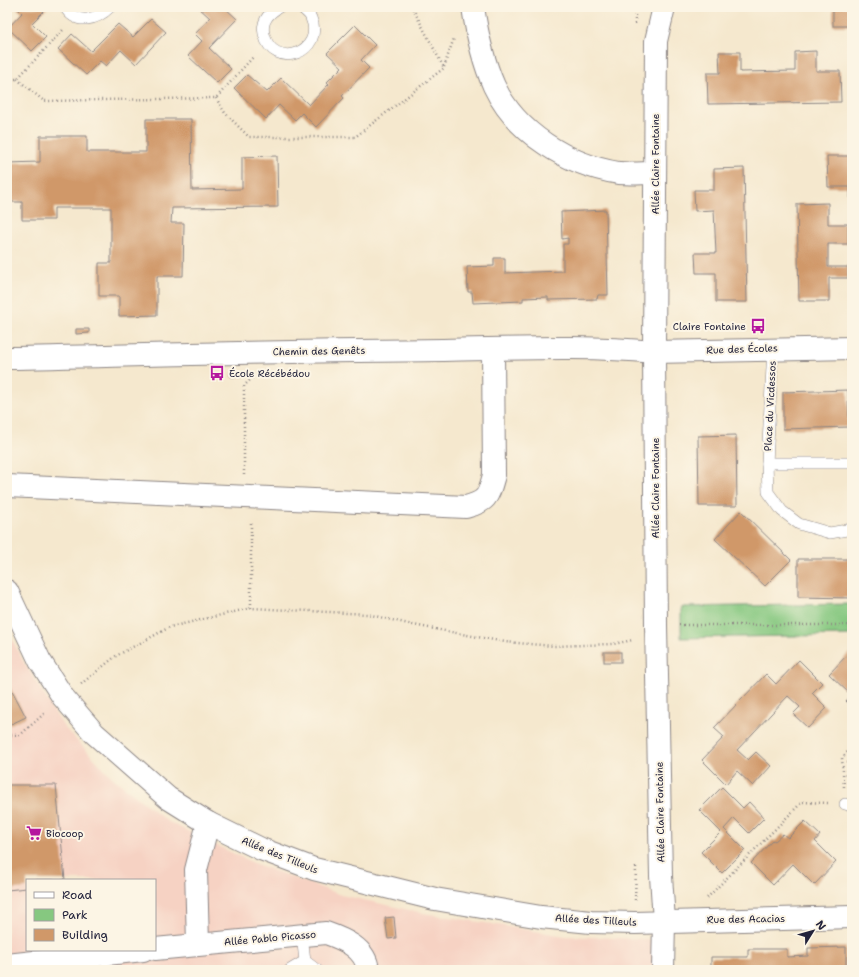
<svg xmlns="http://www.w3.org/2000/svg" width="859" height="977" viewBox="0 0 859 977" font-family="'Shantell Sans',sans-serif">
	<rect width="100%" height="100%" fill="#fcf5e5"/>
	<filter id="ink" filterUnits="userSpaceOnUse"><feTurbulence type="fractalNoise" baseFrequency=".025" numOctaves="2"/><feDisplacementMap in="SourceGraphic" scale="8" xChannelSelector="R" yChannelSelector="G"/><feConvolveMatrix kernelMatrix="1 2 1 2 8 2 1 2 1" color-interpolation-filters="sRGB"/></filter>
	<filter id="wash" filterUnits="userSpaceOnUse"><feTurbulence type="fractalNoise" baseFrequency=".012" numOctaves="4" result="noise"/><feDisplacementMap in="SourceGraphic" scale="16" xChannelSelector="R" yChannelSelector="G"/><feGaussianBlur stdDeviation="0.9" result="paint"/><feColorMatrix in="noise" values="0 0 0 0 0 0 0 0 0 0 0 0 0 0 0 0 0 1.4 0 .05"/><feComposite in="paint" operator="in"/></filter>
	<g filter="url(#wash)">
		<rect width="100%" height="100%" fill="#f5e8ce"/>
		<path fill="#f6d2c3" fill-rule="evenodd" d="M 7,629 L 23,661 L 63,726 L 114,779 L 167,821 L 253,863 L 341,895 L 423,913 L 565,936 L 664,940 L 663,970 L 7,970 ZM 27,880 L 155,880 L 155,950 L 27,950 Z"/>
		<path fill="#86c880" stroke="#54755e" d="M 852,604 L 852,635 L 681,638 L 681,607 Z"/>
		<g id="blocks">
			<g fill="#d09869">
				<path d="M 16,7 L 47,8 L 32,23 L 46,37 L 32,51 L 8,28 L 22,13 Z"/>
				<path d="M 198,7 L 224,7 L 237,19 L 209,48 L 231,69 L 217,83 L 188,56 L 202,41 L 195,34 L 210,18 Z"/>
				<rect x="833" y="7" width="19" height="19"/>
				<path d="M 151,19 L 166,32 L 136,64 L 121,50 L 106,66 L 100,61 L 86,75 L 58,49 L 72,34 L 91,51 L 118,24 L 133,37 Z"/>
				<path d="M 355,25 L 375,45 L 361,60 L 369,68 L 342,96 L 344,98 L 316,127 L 302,113 L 295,120 L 279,105 L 266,119 L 234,88 L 247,75 L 267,92 L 281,78 L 309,105 L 329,84 L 327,82 L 342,67 L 327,53 Z"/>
				<path d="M 816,51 L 816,71 L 840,71 L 841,102 L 708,104 L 707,73 L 720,73 L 719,52 L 740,52 L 740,72 L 795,71 L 795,52 Z"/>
				<path d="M 146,119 L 191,119 L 192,190 L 242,189 L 242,157 L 277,156 L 278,207 L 172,208 L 171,223 L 184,223 L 183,276 L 157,276 L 157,315 L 119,316 L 119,296 L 99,296 L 99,263 L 111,263 L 111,208 L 54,208 L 54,220 L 22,220 L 22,202 L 7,202 L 7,163 L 40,162 L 40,136 L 87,136 L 87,152 L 146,152 Z"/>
				<path d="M 827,156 L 852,156 L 852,206 L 850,206 L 850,187 L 828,187 Z"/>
				<path d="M 744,168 L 747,302 L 716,302 L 716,273 L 696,273 L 695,253 L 716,253 L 714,210 L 695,211 L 694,190 L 714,190 L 714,169 Z"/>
				<path d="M 828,203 L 828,224 L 848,224 L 848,244 L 828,244 L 828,267 L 848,267 L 848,278 L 829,278 L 829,301 L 799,301 L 797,204 Z"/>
				<path d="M 606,210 L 608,295 L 598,295 L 597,299 L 548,300 L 548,297 L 523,298 L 523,301 L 473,303 L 472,292 L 468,292 L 467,267 L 494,266 L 494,258 L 505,258 L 505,273 L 563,271 L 563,244 L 568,244 L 568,238 L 562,239 L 561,212 Z"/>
				<path d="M 76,329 L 89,329 L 89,333 L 76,334 Z"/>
				<path d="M 245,372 L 245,377 L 231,377 L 231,373 Z"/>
				<path d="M 848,390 L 849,427 L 783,429 L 783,392 Z"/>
				<path d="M 736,435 L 737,506 L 699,506 L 698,436 Z"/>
				<path d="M 741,511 L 791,560 L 765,586 L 715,539 Z"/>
				<path d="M 798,559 L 852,559 L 852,598 L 798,597 Z"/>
				<rect x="604" y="652" width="17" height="10"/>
				<path d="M 849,653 L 852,656 L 852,707 L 846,701 L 851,695 L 829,674 Z"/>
				<path d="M 799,660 L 822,683 L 812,693 L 827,708 L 808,728 L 793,714 L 800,707 L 788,696 L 737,750 L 748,760 L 756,752 L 771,766 L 753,786 L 737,771 L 726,784 L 702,760 L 724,737 L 714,728 L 766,674 L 776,684 Z"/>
				<path d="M 7,681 L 26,717 L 7,726 Z"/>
				<path d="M 852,757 L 852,768 L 847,763 Z"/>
				<path d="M 7,785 L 56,785 L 65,880 L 27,880 L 27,888 L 7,890 Z"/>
				<path d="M 722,787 L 743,808 L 749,802 L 764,818 L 749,833 L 734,818 L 724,829 L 745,850 L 722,873 L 701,852 L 721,832 L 699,810 Z"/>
				<path d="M 805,821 L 820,835 L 815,841 L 836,862 L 814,885 L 793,864 L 773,885 L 751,863 L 773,840 L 775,841 L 783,834 L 788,838 Z"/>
				<path d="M 394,917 L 396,938 L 388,939 L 385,918 Z"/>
				<path d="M 846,947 L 846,970 L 699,970 L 699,967 L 711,967 L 711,957 L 748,957 L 748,949 L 787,949 L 787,957 L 808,956 L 808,948 Z"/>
			</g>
		</g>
	</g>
	<g filter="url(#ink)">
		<use href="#blocks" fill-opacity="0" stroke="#8c8584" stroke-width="1"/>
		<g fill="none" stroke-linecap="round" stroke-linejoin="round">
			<defs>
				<g id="lane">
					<path d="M 65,7 C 76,26 97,20 110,7"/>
					<path d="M 279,7 C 269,13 261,21 264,34 C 273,72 326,52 311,18 C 310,14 304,10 301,7"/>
					<path d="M 773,348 L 767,463 L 768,492 L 782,511 L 799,524 L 830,533 L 852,529"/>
					<path d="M 767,463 L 852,463"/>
					<path d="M 845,804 L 852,806"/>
					<path d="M 302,935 L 305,961 L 317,970"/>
					<path d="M 290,970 L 305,961"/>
				</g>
				<g id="street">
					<path d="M 473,7 C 477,34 483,61 494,86 C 516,133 568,165 619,173 C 631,174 643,173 655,173"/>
					<path d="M 7,358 C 152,355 298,351 443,350 C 513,349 585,345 654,352 L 852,348"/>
					<path d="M 7,486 L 466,507 C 488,501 488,496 494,475 L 493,349"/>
					<path d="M 7,591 L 40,661 L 63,697 L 94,733 L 168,798 L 208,823 L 261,849 L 314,869 L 435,899 L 541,917 L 591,922 L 635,923 L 852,917"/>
					<path d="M 198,944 L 196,870 L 208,823"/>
					<path d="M 155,949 L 326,933 C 343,939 366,948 368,970"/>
					<path d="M 7,965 L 143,950"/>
					<path d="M 663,970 L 664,921 L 661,876 L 656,625 L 654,352 L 656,41 L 664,7"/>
				</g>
			</defs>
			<use href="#lane" stroke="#8c8584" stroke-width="12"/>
			<use href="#street" stroke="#8c8584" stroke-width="24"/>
			<g stroke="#8c8584" stroke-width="2.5" stroke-dasharray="1 3" stroke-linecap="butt">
				<path d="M 635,24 L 635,7"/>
				<path d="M 444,67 L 454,38"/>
				<path d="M 7,79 L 17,79 L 63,30"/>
				<path d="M 17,79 L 44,101 L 216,98 L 254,56"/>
				<path d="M 216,98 L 225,113 L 249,137 L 355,137 L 444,68 L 412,7"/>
				<path d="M 244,475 L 244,386 L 254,376"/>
				<path d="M 251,608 L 251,521"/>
				<path d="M 679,625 L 852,625"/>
				<path d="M 81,684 L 116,656 L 170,627 L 251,608 L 367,614 L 413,625 L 505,642 L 554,646 L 613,644 L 633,640"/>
				<path d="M 7,735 L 20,735 L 46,712"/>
				<path d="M 844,787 L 842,758 L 852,747"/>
				<path d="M 707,898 L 802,802 L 828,803"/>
				<path d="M 635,900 L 636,867"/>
			</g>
			<use href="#lane" stroke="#fff" stroke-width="11"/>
			<use href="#street" stroke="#fff" stroke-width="22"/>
		</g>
	</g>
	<defs>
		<symbol id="bus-bare" viewBox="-9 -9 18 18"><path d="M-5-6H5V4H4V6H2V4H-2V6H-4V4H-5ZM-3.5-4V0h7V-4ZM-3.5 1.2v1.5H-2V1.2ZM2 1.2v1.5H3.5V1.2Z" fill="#b5179e" stroke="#fcf5e5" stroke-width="2.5" paint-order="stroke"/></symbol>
		<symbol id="supermarket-bare" viewBox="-9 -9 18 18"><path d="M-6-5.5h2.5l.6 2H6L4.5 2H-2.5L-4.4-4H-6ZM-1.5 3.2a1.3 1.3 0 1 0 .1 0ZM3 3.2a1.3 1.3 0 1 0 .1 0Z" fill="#b5179e" stroke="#fcf5e5" stroke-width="2.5" paint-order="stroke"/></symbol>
	</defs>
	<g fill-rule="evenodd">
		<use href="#bus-bare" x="747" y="315" width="22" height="22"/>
		<use href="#bus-bare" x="206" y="362" width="22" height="22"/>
		<use href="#supermarket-bare" x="23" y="822" width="22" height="22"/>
	</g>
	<g text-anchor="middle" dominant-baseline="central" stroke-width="4" stroke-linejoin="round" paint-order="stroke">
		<g font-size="10" fill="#22223b" stroke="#fcf5e5">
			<text transform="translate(655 164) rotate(-90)">Allée Claire Fontaine</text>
			<text transform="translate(742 349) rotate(-2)">Rue des Écoles</text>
			<text transform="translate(319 351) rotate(-1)">Chemin des Genêts</text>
			<text transform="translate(770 406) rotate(-87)">Place du Vicdessos</text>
			<text transform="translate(655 488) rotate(-90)">Allée Claire Fontaine</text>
			<text transform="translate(660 812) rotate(-91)">Allée Claire Fontaine</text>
			<text transform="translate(280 855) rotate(22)">Allée des Tilleuls</text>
			<text transform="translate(746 919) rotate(-1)">Rue des Acacias</text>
			<text transform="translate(596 920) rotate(3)">Allée des Tilleuls</text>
			<text transform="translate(270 938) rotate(-5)">Allée Pablo Picasso</text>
		</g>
		<g font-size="10" fill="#22223b" stroke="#fcf5e5" text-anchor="start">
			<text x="746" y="326" text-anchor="end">Claire Fontaine</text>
			<text x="229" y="373">École Récébédou</text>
			<text x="46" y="833">Biocoop</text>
		</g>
	</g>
	<rect width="859" height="977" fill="none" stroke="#fcf5e5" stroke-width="24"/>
	<rect x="26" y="879" width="130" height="72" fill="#fcf5e5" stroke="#a5a1a1"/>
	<rect x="34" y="892" width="20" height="6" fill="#ffffff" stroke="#a5a1a1"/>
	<text x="62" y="899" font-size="12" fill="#22223b">Road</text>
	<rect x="34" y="909" width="20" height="12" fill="#86c880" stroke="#a5a1a1"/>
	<text x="62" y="919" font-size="12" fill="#22223b">Park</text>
	<rect x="34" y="929" width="20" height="12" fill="#d09869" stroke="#a5a1a1"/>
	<text x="62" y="939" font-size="12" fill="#22223b">Building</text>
	<g transform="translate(813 931) rotate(53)" stroke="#fcf5e5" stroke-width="3" paint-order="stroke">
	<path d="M0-3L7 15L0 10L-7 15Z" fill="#22223b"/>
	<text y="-6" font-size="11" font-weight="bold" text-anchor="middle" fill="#22223b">N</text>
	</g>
</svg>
